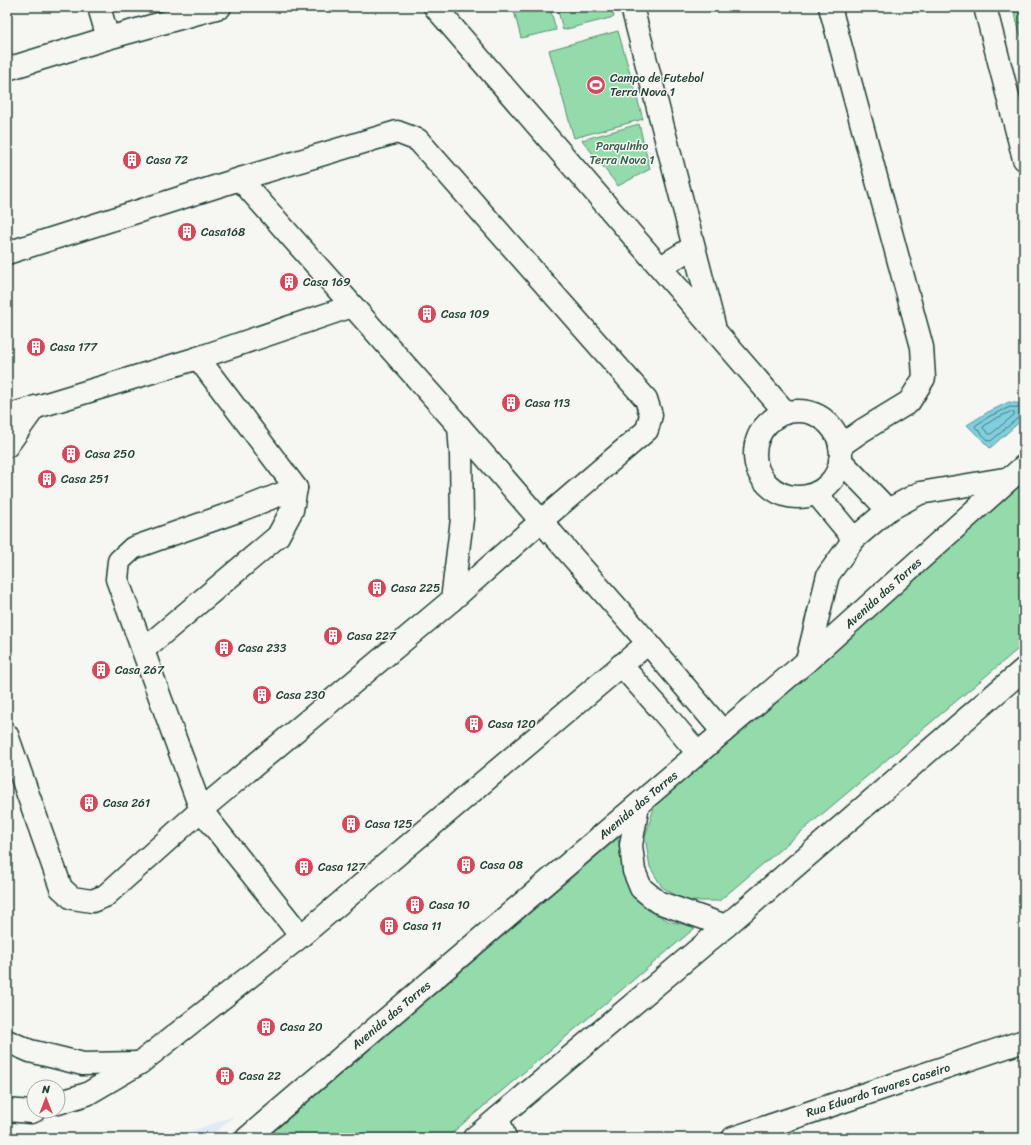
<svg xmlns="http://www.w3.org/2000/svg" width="1031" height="1145" viewBox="0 0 1031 1145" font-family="Sriracha,sans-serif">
	<rect width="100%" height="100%" fill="#f6f6f2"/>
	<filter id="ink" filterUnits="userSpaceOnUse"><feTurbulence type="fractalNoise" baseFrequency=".025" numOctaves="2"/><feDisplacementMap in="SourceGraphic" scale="8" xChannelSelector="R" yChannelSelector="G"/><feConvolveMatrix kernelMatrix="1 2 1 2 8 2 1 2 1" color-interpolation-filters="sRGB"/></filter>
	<g filter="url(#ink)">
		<path fill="#e1e9f4" d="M 234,1116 L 209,1138 L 172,1138 Z"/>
		<g fill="#93dbab" stroke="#598c70">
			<path d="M 513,7 L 550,7 L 556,30 L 521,38 Z"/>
			<path d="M 557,7 L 611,7 L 614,17 L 563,30 Z"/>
			<path d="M 1013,7 L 1024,7 L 1024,48 Z"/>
			<path d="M 618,31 L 643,119 L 574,138 L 549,50 Z"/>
			<path d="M 639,124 L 650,169 L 618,186 L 582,140 Z"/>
			<path d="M 1024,482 L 1024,644 L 719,901 L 685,901 L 662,887 L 650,867 L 645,837 L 655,804 L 947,547 Z"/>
			<path d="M 618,838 L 623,873 L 634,894 L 650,910 L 668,921 L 696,927 L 446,1138 L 266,1138 Z"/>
		</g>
		<path fill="#80cfde" stroke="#59959a" d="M 1009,402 L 1022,404 L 1024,406 L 1024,418 L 990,448 L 967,425 L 988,412 Z"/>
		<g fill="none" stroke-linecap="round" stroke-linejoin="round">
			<g stroke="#467778" stroke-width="1">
				<path d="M 1024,408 L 1010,407 L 990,416 L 976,425 L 975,427 L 989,441 L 991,441 L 1020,416 L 1024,415"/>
				<path d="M 1010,412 L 1014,412 L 1014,415 L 991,434 L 989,434 L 983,428 L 984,426 L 993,420 Z"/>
			</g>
			<defs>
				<g id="street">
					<path d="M 99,7 L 108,38"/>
					<path d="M 435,7 L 786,413"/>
					<path d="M 632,7 L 714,325"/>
					<path d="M 830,7 L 922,347 L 924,378 L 909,402 L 863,430 L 840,446"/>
					<path d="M 985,7 L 1024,159"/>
					<path d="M 7,69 L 108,38 L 220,7"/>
					<path d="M 7,253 L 240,179 L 397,132 L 418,140 L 646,399 L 651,415 L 647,430 L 541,521 L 452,600 L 201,810 L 105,896 L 92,901 L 72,898 L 61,888 L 7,735"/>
					<path d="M 661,267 L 693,247"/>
					<circle cx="798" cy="454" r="43"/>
					<path d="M 7,416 L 198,358 L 352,306"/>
					<path d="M 7,446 L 35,407"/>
					<path d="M 840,460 L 888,510"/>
					<path d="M 296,488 L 238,511 L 133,548 L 119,561 L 117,579 L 201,810 L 301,936"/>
					<path d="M 816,493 L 854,539"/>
					<path d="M 452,600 L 462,519 L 461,454 L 459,426"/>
					<path d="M 648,643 L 723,732"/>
					<path d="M 143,650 L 278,536 L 292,510 L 296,488 L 198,358"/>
					<path d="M 807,661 L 828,575 L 854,539 L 888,510 L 920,493 L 1010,478"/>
					<path d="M 621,665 L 663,712 L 698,753"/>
					<path d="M 7,1041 L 30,1051 L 83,1064 L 139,1063"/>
					<path d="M 58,1103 L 87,1094 L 140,1063 L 301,936 L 648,643 L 541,521 L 459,426 L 240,179"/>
					<path d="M 7,1110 L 31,1112 L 34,1111"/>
					<path d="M 498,1118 L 505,1138"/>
					<path d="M 733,1138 L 1024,1041"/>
				</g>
				<g id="secondary">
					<path d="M 638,805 L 631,845 L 634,871 L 641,888 L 658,902 L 726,926"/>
					<path d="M 247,1138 L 723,732 L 807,661 L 1024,466"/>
					<path d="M 474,1138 L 726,926 L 1024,669"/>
				</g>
			</defs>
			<use href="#street" stroke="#1f3d34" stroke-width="25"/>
			<use href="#secondary" stroke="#1f3d34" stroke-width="25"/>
			<use href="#street" stroke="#f6f6f2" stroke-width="22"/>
			<use href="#secondary" stroke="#f6f6f2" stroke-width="22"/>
		</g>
	</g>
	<defs>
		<symbol id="stadium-disc" viewBox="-11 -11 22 22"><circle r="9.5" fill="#d1495b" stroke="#f6f6f2"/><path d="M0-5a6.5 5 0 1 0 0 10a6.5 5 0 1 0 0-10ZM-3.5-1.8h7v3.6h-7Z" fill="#fff"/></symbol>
		<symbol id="building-disc" viewBox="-11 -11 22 22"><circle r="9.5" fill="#d1495b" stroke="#f6f6f2"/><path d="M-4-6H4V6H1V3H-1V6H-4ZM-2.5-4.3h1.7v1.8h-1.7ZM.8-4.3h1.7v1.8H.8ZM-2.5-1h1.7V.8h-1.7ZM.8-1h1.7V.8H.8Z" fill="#fff"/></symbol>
	</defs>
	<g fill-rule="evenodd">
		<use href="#stadium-disc" x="585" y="74" width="22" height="22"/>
		<use href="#building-disc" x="121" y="149" width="22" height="22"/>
		<use href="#building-disc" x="176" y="221" width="22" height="22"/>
		<use href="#building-disc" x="278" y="271" width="22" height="22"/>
		<use href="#building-disc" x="416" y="303" width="22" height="22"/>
		<use href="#building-disc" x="25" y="336" width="22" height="22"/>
		<use href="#building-disc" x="500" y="392" width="22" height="22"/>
		<use href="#building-disc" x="60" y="443" width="22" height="22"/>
		<use href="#building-disc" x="36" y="468" width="22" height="22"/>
		<use href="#building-disc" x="366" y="577" width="22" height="22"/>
		<use href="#building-disc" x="322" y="625" width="22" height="22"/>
		<use href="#building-disc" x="213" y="637" width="22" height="22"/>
		<use href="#building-disc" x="90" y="659" width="22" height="22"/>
		<use href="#building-disc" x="251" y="684" width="22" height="22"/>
		<use href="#building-disc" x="463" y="713" width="22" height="22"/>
		<use href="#building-disc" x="78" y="792" width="22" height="22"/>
		<use href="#building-disc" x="340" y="813" width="22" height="22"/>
		<use href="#building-disc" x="455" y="854" width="22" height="22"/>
		<use href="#building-disc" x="293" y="856" width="22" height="22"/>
		<use href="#building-disc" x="404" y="894" width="22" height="22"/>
		<use href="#building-disc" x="378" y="915" width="22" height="22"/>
		<use href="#building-disc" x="255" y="1016" width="22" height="22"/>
		<use href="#building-disc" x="214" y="1065" width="22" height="22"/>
	</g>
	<g text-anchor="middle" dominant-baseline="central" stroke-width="3" stroke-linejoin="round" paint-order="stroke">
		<g font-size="12" fill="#1f3d34" stroke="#f6f6f2" text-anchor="start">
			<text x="610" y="78">Campo de Futebol<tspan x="610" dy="14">Terra Nova 1</tspan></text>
			<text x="146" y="160">Casa 72</text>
			<text x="201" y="232">Casa168</text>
			<text x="303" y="282">Casa 169</text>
			<text x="441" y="314">Casa 109</text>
			<text x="50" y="347">Casa 177</text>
			<text x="525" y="403">Casa 113</text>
			<text x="85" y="454">Casa 250</text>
			<text x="61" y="479">Casa 251</text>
			<text x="391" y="588">Casa 225</text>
			<text x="347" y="636">Casa 227</text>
			<text x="238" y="648">Casa 233</text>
			<text x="115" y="670">Casa 267</text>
			<text x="276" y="695">Casa 230</text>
			<text x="488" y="724">Casa 120</text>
			<text x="103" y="803">Casa 261</text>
			<text x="365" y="824">Casa 125</text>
			<text x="480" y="865">Casa 08</text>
			<text x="318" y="867">Casa 127</text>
			<text x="429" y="905">Casa 10</text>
			<text x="403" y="926">Casa 11</text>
			<text x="280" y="1027">Casa 20</text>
			<text x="239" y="1076">Casa 22</text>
		</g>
		<g font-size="12" fill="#365d4c" stroke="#f6f6f2">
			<text x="622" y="146">Parquinho<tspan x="622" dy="14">Terra Nova 1</tspan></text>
		</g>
		<g font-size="12" fill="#1f3d34" stroke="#f6f6f2">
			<text transform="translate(883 593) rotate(-42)">Avenida das Torres</text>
			<text transform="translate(638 805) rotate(-40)">Avenida das Torres</text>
			<text transform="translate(391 1015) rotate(-40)">Avenida das Torres</text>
			<text transform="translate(878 1090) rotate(-18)">Rua Eduardo Tavares Caseiro</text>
		</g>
	</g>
	<rect width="1031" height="1145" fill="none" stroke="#f6f6f2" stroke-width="24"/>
	<rect x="12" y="12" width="1007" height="1121" fill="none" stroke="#1f3d34" stroke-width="1.5" filter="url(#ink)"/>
	<g transform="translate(46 1099)"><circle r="19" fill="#f6f6f2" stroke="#a0aca6"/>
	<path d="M0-3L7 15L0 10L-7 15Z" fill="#d1495b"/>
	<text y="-6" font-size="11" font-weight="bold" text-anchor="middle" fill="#1f3d34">N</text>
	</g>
</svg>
